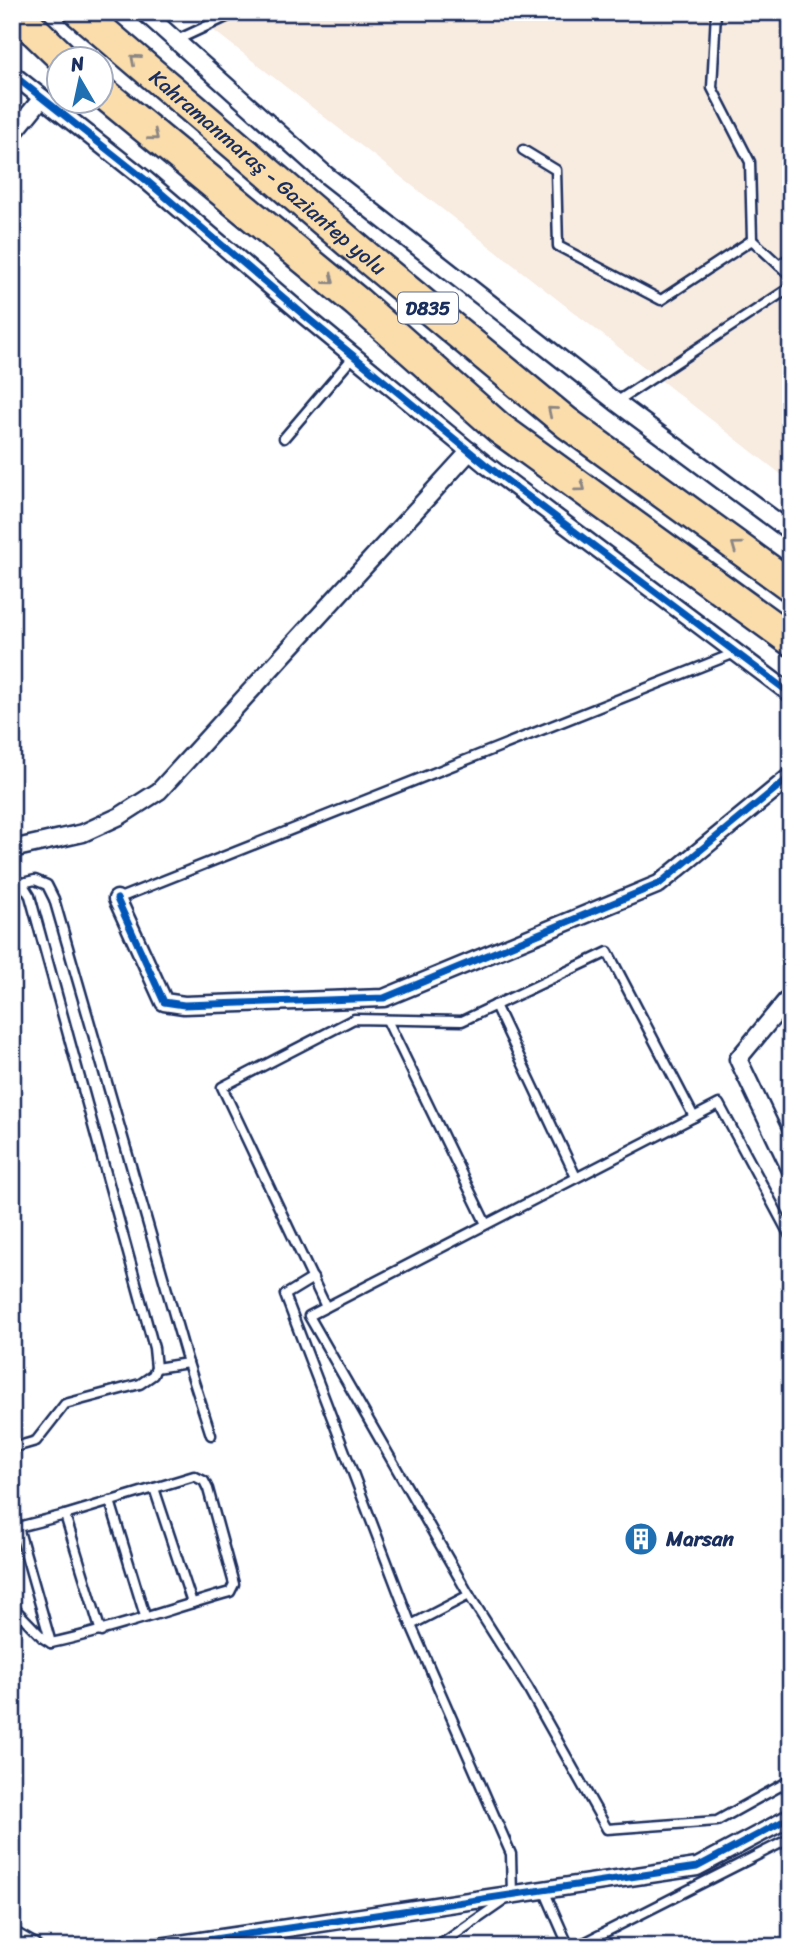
<svg xmlns="http://www.w3.org/2000/svg" width="803" height="1959" viewBox="0 0 803 1959" font-family="Sriracha,sans-serif">
	<rect width="100%" height="100%" fill="#fff"/>
	<filter id="ink" filterUnits="userSpaceOnUse"><feTurbulence type="fractalNoise" baseFrequency=".0143" numOctaves="2"/><feDisplacementMap in="SourceGraphic" scale="14" xChannelSelector="R" yChannelSelector="G"/><feConvolveMatrix kernelMatrix="1 2 1 2 8 2 1 2 1" color-interpolation-filters="sRGB"/></filter>
	<g filter="url(#ink)">
		<path fill="#f8ebe0" d="M 190,12 L 791,12 L 791,482 Z"/>
		<g fill="none" stroke-linecap="round" stroke-linejoin="round">
			<defs>
				<g id="lane">
					<path d="M 716,12 L 712,88 L 750,162 L 752,240"/>
					<path d="M 177,40 L 237,12"/>
					<path d="M 523,150 L 556,170 L 558,246 L 661,300 L 752,240 L 779,265 L 791,257"/>
					<path d="M 779,265 L 791,276"/>
					<path d="M 616,402 L 791,287"/>
					<path d="M 284,438 L 354,356"/>
					<path d="M 12,879 L 22,883 L 30,896 L 154,1348 L 156,1368 L 153,1375 L 140,1384 L 65,1404 L 36,1441 L 12,1448"/>
					<path d="M 22,883 L 35,880 L 47,885 L 54,899 L 188,1363 L 211,1435"/>
					<path d="M 117,899 L 735,653"/>
					<path d="M 495,1005 L 576,1177"/>
					<path d="M 387,1020 L 486,1224"/>
					<path d="M 791,1238 L 719,1104 L 309,1316 L 469,1595 L 528,1688 L 607,1829 L 717,1821 L 791,1780"/>
					<path d="M 313,1278 L 285,1295 L 411,1625"/>
					<path d="M 326,1307 L 222,1087 L 354,1019 L 462,1021 L 608,952 L 694,1117"/>
					<path d="M 156,1368 L 188,1363"/>
					<path d="M 154,1488 L 192,1603"/>
					<path d="M 110,1501 L 145,1616"/>
					<path d="M 65,1515 L 101,1632"/>
					<path d="M 18,1527 L 51,1643"/>
					<path d="M 12,1531 L 18,1527 L 65,1515 L 194,1476 L 204,1481 L 208,1489 L 234,1584 L 230,1592 C 170,1609 112,1630 51,1643 L 43,1638 L 12,1606"/>
					<path d="M 544,1890 L 569,1947"/>
					<path d="M 437,1947 L 512,1895 L 511,1854 L 411,1625 L 469,1595"/>
					<path d="M 576,1947 L 791,1838"/>
				</g>
				<g id="street">
					<path d="M 144,12 L 326,175 L 616,402 L 791,532"/>
					<path d="M 12,74 L 147,181 L 305,316 L 485,464 L 791,694"/>
					<path d="M 12,135 L 42,98"/>
					<path d="M 12,849 L 83,833 L 120,816 L 159,791 L 470,451"/>
					<path d="M 117,899 L 164,1002 L 184,1005 L 384,998 L 659,884 L 791,776"/>
					<path d="M 791,995 L 738,1059 L 791,1170"/>
					<path d="M 12,1935 L 33,1947"/>
					<path d="M 160,1947 L 697,1867 L 791,1817"/>
				</g>
				<g id="highway">
					<path d="M 15,12 L 65,60"/>
					<path id="s1" d="M 80,12 L 363,254 L 567,423 L 791,586"/>
					<path d="M 102,92 L 357,302 L 499,428 L 791,640"/>
				</g>
			</defs>
			<use href="#lane" stroke="#1b2f5e" stroke-width="13"/>
			<use href="#street" stroke="#1b2f5e" stroke-width="21"/>
			<use href="#highway" stroke="#1b2f5e" stroke-width="35"/>
			<use href="#lane" stroke="#fff" stroke-width="8"/>
			<use href="#street" stroke="#fff" stroke-width="16"/>
			<use href="#highway" stroke="#fbddab" stroke-width="30"/>
			<defs>
				<g id="cycleway">
					<path d="M 12,74 L 147,181 L 305,316 L 485,464 L 791,694"/>
					<path d="M 117,899 L 164,1002 L 184,1005 L 384,998 L 659,884 L 791,776"/>
					<path d="M 160,1947 L 697,1867 L 791,1817"/>
				</g>
			</defs>
			<use href="#cycleway" stroke="#fff" stroke-width="11"/>
			<use href="#cycleway" stroke="#0057b8" stroke-width="7"/>
		</g>
		<defs><path id="oneway-chevron" d="M-2-3.5L2.5 0L-2 3.5" fill="none" stroke-width="1.6" stroke-linecap="round" stroke-linejoin="round" transform="scale(1.75)"/></defs>
		<g stroke="#8b8684">
			<use href="#oneway-chevron" transform="translate(135 59) rotate(-139)"/>
			<use href="#oneway-chevron" transform="translate(154 136) rotate(39)"/>
			<use href="#oneway-chevron" transform="translate(330 280) rotate(39)"/>
			<use href="#oneway-chevron" transform="translate(552 411) rotate(-140)"/>
			<use href="#oneway-chevron" transform="translate(581 487) rotate(36)"/>
			<use href="#oneway-chevron" transform="translate(736 546) rotate(-144)"/>
		</g>
	</g>
	<defs>
		<symbol id="building-disc" viewBox="-11 -11 22 22"><circle r="9.5" fill="#1f6fb2" stroke="#fff"/><path d="M-4-6H4V6H1V3H-1V6H-4ZM-2.5-4.3h1.7v1.8h-1.7ZM.8-4.3h1.7v1.8H.8ZM-2.5-1h1.7V.8h-1.7ZM.8-1h1.7V.8H.8Z" fill="#fff"/></symbol>
	</defs>
	<g fill-rule="evenodd">
		<use href="#building-disc" x="622" y="1520" width="38" height="38"/>
	</g>
	<g text-anchor="middle" dominant-baseline="central" stroke-width="6" stroke-linejoin="round" paint-order="stroke">
		<rect fill="#fff" stroke="#5f6d8e" stroke-width="2" x="398" y="292.5" width="60" height="31" rx="5"/>
		<g font-size="19" font-weight="bold" fill="#1b2f5e">
			<text x="428" y="308">D835</text>
		</g>
		<g font-size="21" fill="#1b2f5e" stroke="#fff">
			<text stroke="none"><textPath href="#s1" startOffset="247">Kahramanmaraş - Gaziantep yolu</textPath></text>
		</g>
		<g font-size="21" font-weight="bold" fill="#1b2f5e" stroke="#fff" text-anchor="start">
			<text x="666" y="1539">Marsan</text>
		</g>
	</g>
	<rect width="803" height="1959" fill="none" stroke="#fff" stroke-width="42"/>
	<rect x="21" y="21" width="761" height="1917" fill="none" stroke="#1b2f5e" stroke-width="2.5" filter="url(#ink)"/>
	<g transform="translate(80 80) rotate(351)"><circle r="33" fill="#ffffff" stroke="#a4acbf" stroke-width="2"/>
	<path d="M0-5L12 26L0 18L-12 26Z" fill="#1f6fb2"/>
	<text y="-10" font-size="19" font-weight="bold" text-anchor="middle" fill="#1b2f5e">N</text>
	</g>
</svg>
